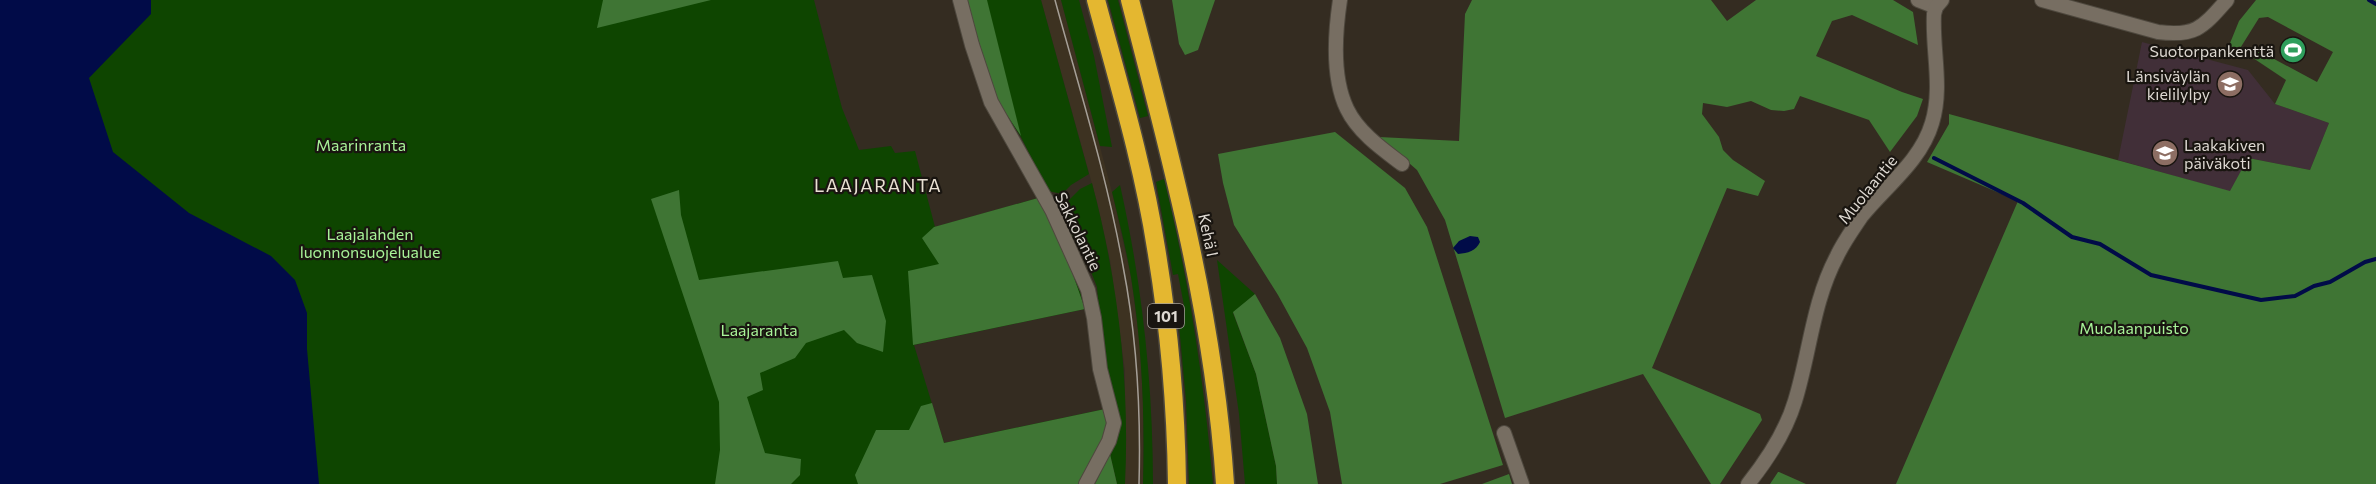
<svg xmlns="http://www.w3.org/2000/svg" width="2376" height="484" viewBox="0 0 2376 484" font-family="Commissioner,sans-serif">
	<rect width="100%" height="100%" fill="#342c21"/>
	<path fill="#3d3221" d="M 1041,0 L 1061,0 L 1112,192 L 1131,277 L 1140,345 L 1143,402 L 1143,484 L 1125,484 L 1125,371 L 1110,260 L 1097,202 Z"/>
	<path fill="#412f38" d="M 2142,42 L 2248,70 L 2275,104 L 2329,123 L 2310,170 L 2248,158 L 2231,192 L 2118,160 Z"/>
	<g fill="#0e4500">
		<path d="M 0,0 L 814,0 L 842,108 L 859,150 L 891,146 L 895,153 L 915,151 L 935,227 L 1038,198 L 1080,291 L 1085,309 L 914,345 L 944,443 L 1105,409 L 1081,484 L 0,484 Z"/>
		<path d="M 965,0 L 1041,0 L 1089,174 L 1071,185 L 1062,194 L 1048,191 L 1021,137 L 997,100 Z"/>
		<path d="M 1061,0 L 1079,0 L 1094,56 L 1112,147 L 1100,146 Z"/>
		<path d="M 1108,0 L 1118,0 L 1148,116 L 1140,118 Z"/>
		<path d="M 1164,179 C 1189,280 1204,381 1213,484 L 1189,484 L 1186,401 L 1178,314 L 1185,311 L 1178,274 L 1173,275 L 1156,182 Z"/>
		<path d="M 1092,183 C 1118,281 1130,382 1125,484 L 1117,484 L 1110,454 L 1119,434 L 1119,421 L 1104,359 L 1097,287 L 1090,269 L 1059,210 L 1080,189 Z"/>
		<path d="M 1120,185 C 1142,283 1153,383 1153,484 L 1143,484 C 1145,415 1142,345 1131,277 C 1126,249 1119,220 1112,192 Z"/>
		<path d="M 1217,260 L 1255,294 L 1233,313 L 1256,374 L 1276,466 L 1277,484 L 1245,484 L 1239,414 Z"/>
	</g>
	<g fill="#3f7534">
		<path d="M 603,0 L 711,0 L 597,28 Z"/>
		<path d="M 965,0 L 987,0 L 1021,136 L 997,100 Z"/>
		<path d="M 1172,0 L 1215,0 L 1198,50 L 1185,55 L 1179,44 Z"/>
		<path d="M 1472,0 L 1711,0 L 1727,21 L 1756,0 L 1893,0 L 1913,12 L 1918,45 L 1852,15 L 1832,21 L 1816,56 L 1902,92 L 1923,99 L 1917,116 L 1890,152 L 1869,120 L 1800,96 L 1794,109 L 1784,111 L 1771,110 L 1751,101 L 1727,107 L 1703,103 L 1702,114 L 1719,137 L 1723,150 L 1733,160 L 1765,181 L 1758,196 L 1727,188 L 1652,368 L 1760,414 L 1762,420 L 1720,484 L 1711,484 L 1643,374 L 1505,418 L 1445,220 L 1417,170 L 1379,137 L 1459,141 L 1465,14 Z"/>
		<path d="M 2256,0 L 2376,0 L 2376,484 L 1896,484 L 2018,201 L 1927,162 L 1949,124 L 1949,114 L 2230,191 L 2248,158 L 2310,170 L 2329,123 L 2275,104 L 2286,80 L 2247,54 L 2252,47 L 2317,82 L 2333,52 L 2268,17 L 2259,18 L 2239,50 L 2224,58 L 2239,21 Z"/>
		<path d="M 1335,132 L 1405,188 L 1427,227 L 1503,465 L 1440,484 L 1342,484 L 1330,412 L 1307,348 L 1278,295 L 1234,225 L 1223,183 L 1218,154 Z"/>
		<path d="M 679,190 L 681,215 L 699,280 L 838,261 L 843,278 L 872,275 L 886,321 L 883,352 L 857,343 L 844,330 L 806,343 L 795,358 L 760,373 L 763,390 L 747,397 L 765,453 L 801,459 L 800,475 L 791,484 L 715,484 L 720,450 L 719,402 L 651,199 Z"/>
		<path d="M 1038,198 L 1063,246 L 1085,309 L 913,345 L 908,271 L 939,264 L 922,238 L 934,227 Z"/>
		<path d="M 1255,294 L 1280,338 L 1307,414 L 1318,484 L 1277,484 L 1276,466 L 1256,374 L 1233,312 Z"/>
		<path d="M 932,403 L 944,443 L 1105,409 L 1109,429 L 1081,484 L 858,484 L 855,475 L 876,430 L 909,430 L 921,406 Z"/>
		<path d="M 1110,454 L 1117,484 L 1095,484 Z"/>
		<path d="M 1778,472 L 1779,472 L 1806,484 L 1770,484 Z"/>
		<path d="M 1509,474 L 1512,484 L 1482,484 Z"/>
	</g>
	<g fill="#010b48">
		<path d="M 0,0 L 151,0 L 151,14 L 89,78 L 113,152 L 189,213 L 271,256 L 295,280 L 307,313 L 307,349 L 319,484 L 0,484 Z"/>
		<path d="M 1470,236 L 1478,237 L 1480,242 C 1476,251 1468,253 1458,254 L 1453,248 L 1459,241 Z"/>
	</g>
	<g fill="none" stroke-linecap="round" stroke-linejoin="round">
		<g stroke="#010b48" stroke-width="4">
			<path d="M 2369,0 L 2376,4"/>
			<path d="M 1934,158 L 2023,203 L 2072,237 L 2100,244 L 2151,275 L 2261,300 L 2295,296 L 2314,286 L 2330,282 L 2365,262 L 2376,259"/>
		</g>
		<defs>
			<g id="minor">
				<path d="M 960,0 L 972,45 L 991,102 L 1052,210 L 1088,290 L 1094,318 L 1100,369 L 1114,423 L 1109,441 L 1086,484"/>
				<path d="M 1340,0 C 1335,33 1332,78 1347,109 C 1358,132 1382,149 1402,164"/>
				<path d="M 1918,0 L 1936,7"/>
				<path d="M 2042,0 L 2158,32 C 2196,37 2203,27 2227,0"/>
				<path d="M 1504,433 L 1522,484"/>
				<path d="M 1748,484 C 1768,459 1786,431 1795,401 C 1810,352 1813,301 1837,256 C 1843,243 1853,229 1861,217 C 1885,187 1921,161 1932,123 C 1943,87 1932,50 1934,14 L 1936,7 L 1942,0"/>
			</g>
			<g id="highway">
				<path d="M 1096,0 C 1118,82 1143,164 1156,248 C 1169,326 1176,405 1177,484"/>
				<path d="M 1130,0 C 1172,162 1214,316 1225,484"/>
			</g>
		</defs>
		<use href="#minor" stroke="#4e483e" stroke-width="16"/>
		<use href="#highway" stroke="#4e483e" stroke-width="21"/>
		<use href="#minor" stroke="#776e62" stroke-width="14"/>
		<use href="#highway" stroke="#e4b730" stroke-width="18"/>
		<path stroke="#a59f97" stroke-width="1.5" d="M 1055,0 C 1079,88 1107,176 1123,266 C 1137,338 1141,411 1139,484"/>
	</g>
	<defs>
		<symbol id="stadium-disc" viewBox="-11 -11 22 22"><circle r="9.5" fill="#2e9e5b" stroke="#191510"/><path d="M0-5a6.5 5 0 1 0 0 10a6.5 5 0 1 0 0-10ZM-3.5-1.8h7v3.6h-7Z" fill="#fff"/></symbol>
		<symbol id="school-disc" viewBox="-11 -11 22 22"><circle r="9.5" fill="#8d6e63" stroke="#191510"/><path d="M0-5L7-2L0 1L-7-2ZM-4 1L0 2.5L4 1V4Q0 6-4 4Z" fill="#fff"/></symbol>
	</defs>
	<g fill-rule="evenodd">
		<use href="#stadium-disc" x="2278" y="35" width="30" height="30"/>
		<use href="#school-disc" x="2215" y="69" width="30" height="30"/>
		<use href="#school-disc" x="2150" y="138" width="30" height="30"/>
	</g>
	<g text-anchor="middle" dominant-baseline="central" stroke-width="4.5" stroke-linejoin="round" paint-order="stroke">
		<rect fill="#191510" stroke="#a39e98" stroke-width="1.5" x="1148" y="304" width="36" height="24" rx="4.5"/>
		<g font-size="15" font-weight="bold" fill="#ded9d2">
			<text x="1166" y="316">101</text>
		</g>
		<g font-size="16" fill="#ded9d2" stroke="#191510" text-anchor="end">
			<text x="2274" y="50">Suotorpankenttä</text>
			<text x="2210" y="75">Länsiväylän<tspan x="2210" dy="18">kielilylpy</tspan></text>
			<text x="2184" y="144" text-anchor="start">Laakakiven<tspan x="2184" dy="18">päiväkoti</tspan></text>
		</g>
		<g font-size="16" fill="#a8f398" stroke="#191510">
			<text x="361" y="144">Maarinranta</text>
			<text x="370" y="233">Laajalahden<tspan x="370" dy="18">luonnonsuojelualue</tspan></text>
			<text x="2134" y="327">Muolaanpuisto</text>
			<text x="759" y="329">Laajaranta</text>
		</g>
		<g font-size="16" fill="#ded9d2" stroke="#191510">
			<text transform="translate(1867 189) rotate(-51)">Muolaantie</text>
			<text transform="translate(1079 231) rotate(64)">Sakkolantie</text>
			<text transform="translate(1209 235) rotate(78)">Kehä I</text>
		</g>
		<g font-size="18" letter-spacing="1.5" fill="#eae1d3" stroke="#191510">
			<text x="878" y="185">LAAJARANTA</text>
		</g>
	</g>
</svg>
